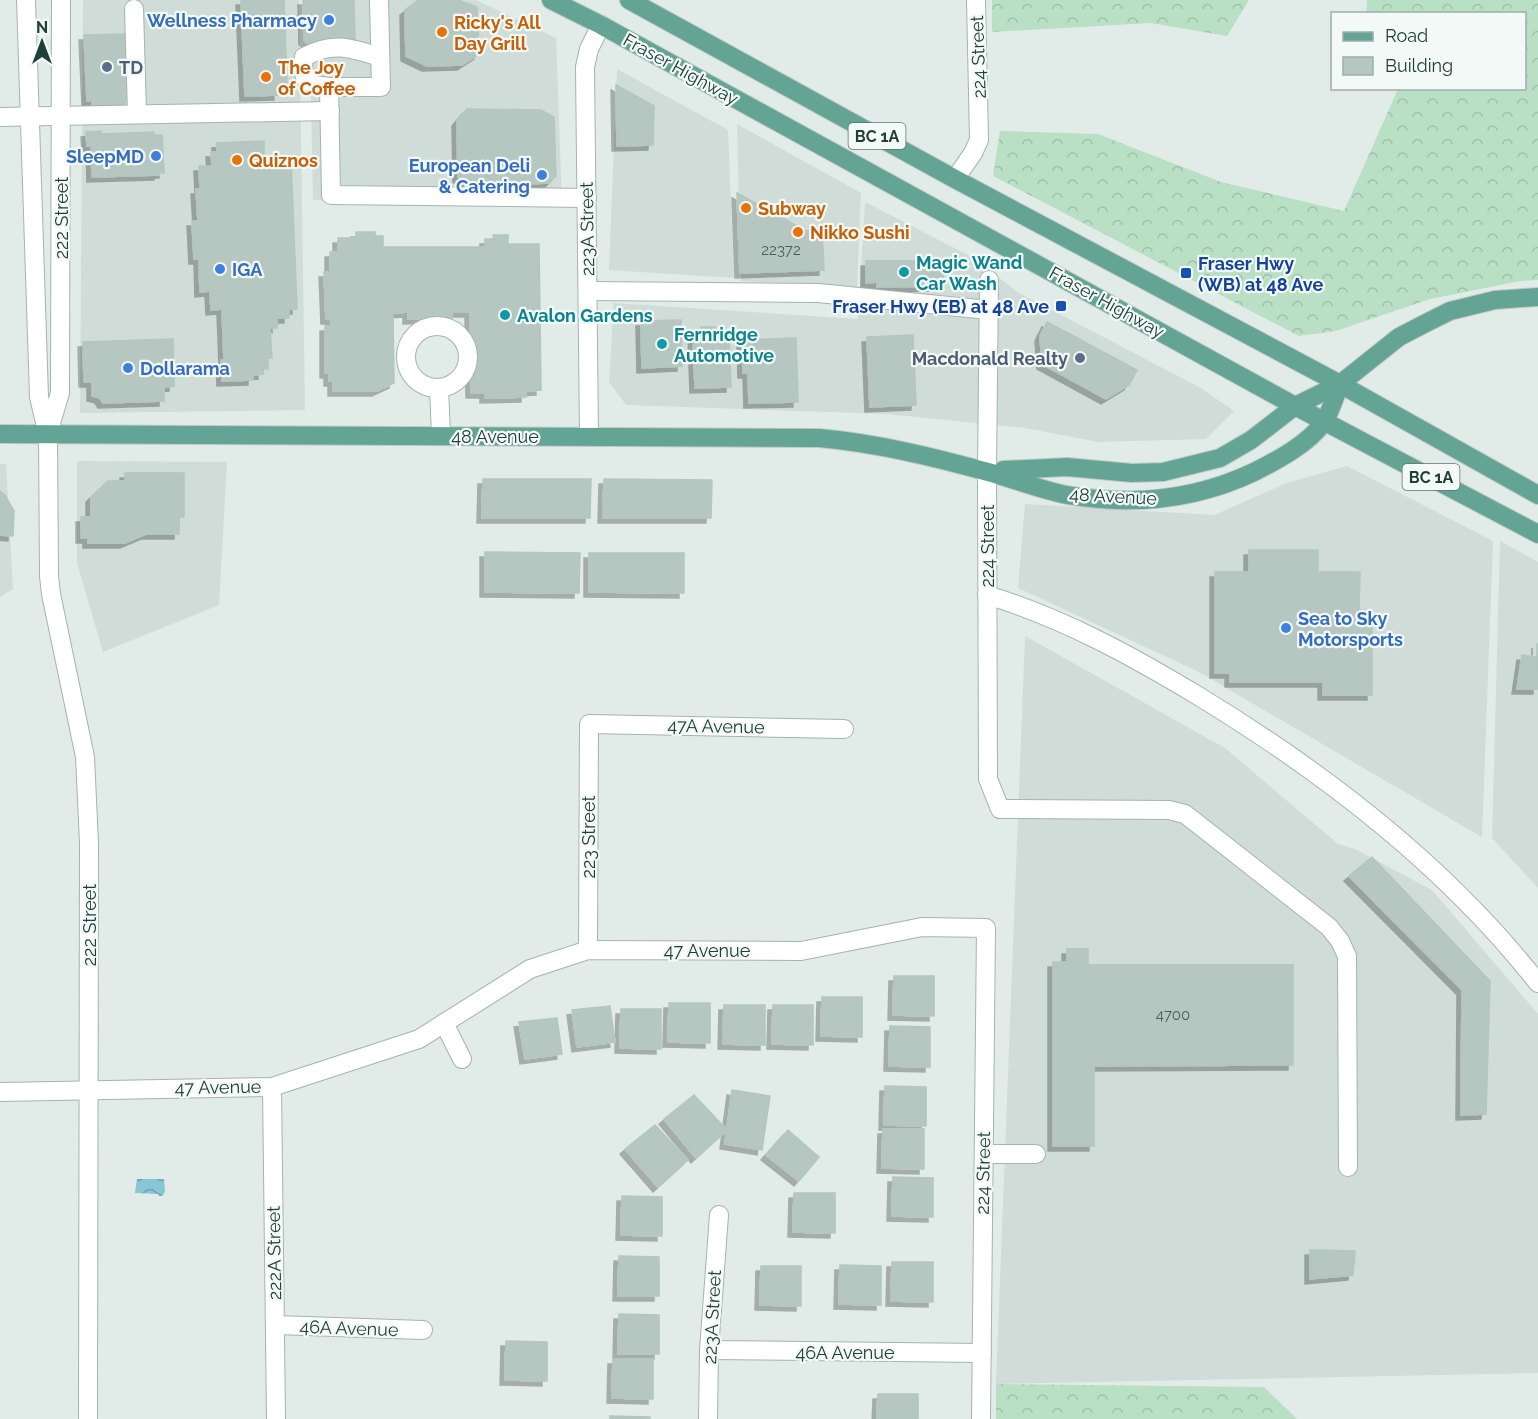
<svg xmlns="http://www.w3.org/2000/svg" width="1538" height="1419" viewBox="0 0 1538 1419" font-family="Raleway,sans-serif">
	<defs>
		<pattern id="forest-crowns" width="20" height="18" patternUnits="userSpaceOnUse" patternTransform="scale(1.5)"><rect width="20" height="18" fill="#b9dfc4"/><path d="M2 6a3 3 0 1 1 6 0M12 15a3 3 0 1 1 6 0" fill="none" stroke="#9fc0a9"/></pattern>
		<pattern id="water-waves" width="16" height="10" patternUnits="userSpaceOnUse" patternTransform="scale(1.5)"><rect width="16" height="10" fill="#87c6d4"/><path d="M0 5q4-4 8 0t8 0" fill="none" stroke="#6ea2ad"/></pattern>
		<filter id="shadow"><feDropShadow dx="-5" dy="5" stdDeviation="0" flood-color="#0004"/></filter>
	</defs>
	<rect width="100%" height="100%" fill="#e1ece8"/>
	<g fill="#cfdcd7">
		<path d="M 83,0 L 299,0 L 305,410 L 80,413 Z"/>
		<path d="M 309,0 L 476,0 L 556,38 L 562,205 L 313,200 Z"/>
		<path d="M 617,69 L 728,130 L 734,278 L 609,270 Z"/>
		<path d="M 737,124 L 861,193 L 857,287 L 741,281 Z"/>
		<path d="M 865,202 L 972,257 L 1019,293 L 1201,388 L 1234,411 L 1206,439 L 1098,442 L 1025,428 L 886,414 L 626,405 L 609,382 L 614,303 L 858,319 Z"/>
		<path d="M 77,461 L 227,462 L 219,605 L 103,652 L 77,563 Z"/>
		<path d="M 0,464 L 6,464 L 13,589 L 0,597 Z"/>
		<path d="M 1347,466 L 1493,541 L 1482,837 L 1197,671 L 1018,588 L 1025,504 L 1214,515 L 1287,483 Z"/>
		<path d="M 1500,541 L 1538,562 L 1538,888 L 1492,838 Z"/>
		<path d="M 1025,636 L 1225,748 L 1338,844 L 1355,849 L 1432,890 L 1538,1014 L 1538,1373 L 996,1384 Z"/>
	</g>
	<g fill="url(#forest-crowns)">
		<path d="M 992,0 L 1249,0 L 1227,36 L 1151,23 L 992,32 Z"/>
		<path d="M 1367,0 L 1538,0 L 1538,280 L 1520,281 L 1430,299 L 1336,331 L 1299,336 L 993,176 L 1000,131 L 1098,134 L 1221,182 L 1344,211 L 1398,89 L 1524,88 L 1524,14 L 1366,13 Z"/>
		<path d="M 996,1384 L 1264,1387 L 1297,1419 L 996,1419 Z"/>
	</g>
	<path fill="url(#water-waves)" d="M 137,1179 L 164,1179 L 165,1192 L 162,1196 L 159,1196 L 158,1194 L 135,1193 Z"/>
	<g fill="#b6c7c1" stroke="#b3c6bf" stroke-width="1.5" filter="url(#shadow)">
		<path d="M 241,0 L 284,0 L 287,86 L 278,86 L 279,95 L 245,96 Z"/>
		<path d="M 303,0 L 354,0 L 355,43 L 319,52 L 304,40 Z"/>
		<path d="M 424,0 L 458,0 L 477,7 L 479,54 L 462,65 L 427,66 L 406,56 L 405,10 L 417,1 Z"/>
		<path d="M 127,34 L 129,100 L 125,100 L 125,104 L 92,105 L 92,100 L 87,101 L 84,35 Z"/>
		<path d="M 616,85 L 654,106 L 653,145 L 617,146 Z"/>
		<path d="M 467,109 L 541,110 L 554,117 L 556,176 L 549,183 L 467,186 L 458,177 L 457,121 Z"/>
		<path d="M 101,131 L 101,134 L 154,132 L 154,135 L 162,135 L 164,173 L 159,173 L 159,175 L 92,177 L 91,146 L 87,146 L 86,132 Z"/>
		<path d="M 264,141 L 264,162 L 291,161 L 297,309 L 289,309 L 289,318 L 277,318 L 277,328 L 270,328 L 272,358 L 268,358 L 268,369 L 263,369 L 263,374 L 253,375 L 253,380 L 222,381 L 221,360 L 224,360 L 222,309 L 211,310 L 210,291 L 200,292 L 199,259 L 194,259 L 192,221 L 198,221 L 196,189 L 200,189 L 199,166 L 212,166 L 211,152 L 217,152 L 217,143 Z"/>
		<path d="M 737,193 L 806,231 L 822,230 L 824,270 L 740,273 Z"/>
		<path d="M 356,232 L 375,232 L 375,236 L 383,236 L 383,247 L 485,247 L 485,239 L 494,239 L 493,235 L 508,235 L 508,244 L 539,244 L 541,390 L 526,391 L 526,397 L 485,398 L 485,393 L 471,393 L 470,312 L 452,312 L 452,318 L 408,319 L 408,312 L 393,313 L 394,383 L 377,391 L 333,391 L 333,381 L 329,381 L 329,373 L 325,373 L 325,326 L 331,326 L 331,319 L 326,319 L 324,272 L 330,272 L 330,252 L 338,252 L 338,238 L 356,238 Z"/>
		<path d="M 866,261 L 943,261 L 943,286 L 877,287 L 877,282 L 866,283 Z"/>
		<path d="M 681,320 L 682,366 L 642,368 L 641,321 Z"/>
		<path d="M 1047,322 L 1137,370 L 1129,385 L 1106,399 L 1042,364 L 1040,336 Z"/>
		<path d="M 701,327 L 715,327 L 715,331 L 729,330 L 731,387 L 695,388 L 693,332 L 701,332 Z"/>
		<path d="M 913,335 L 916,405 L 870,407 L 867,337 Z"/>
		<path d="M 796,338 L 798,402 L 749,403 L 748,373 L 743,373 L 742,340 Z"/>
		<path d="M 173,339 L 174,386 L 164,387 L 164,401 L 103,403 L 100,398 L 92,396 L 92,382 L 84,382 L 83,342 Z"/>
		<path d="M 125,473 L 184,473 L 184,517 L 179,517 L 179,534 L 146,534 L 125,543 L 88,543 L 88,538 L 81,538 L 81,517 L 91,517 L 91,497 L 108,481 L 125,481 Z"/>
		<path d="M 483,479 L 591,479 L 590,518 L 482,518 Z"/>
		<path d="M 604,479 L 712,480 L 711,518 L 603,518 Z"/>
		<path d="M 0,491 L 5,495 L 14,511 L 13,536 L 0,535 Z"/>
		<path d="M 1249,550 L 1318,550 L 1318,572 L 1360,572 L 1359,610 L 1372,610 L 1372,695 L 1323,695 L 1323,682 L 1230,682 L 1230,673 L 1215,673 L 1215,572 L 1249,572 Z"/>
		<path d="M 485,552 L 580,553 L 579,593 L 485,592 Z"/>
		<path d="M 589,553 L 684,553 L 684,593 L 589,592 Z"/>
		<path d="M 1537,643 L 1538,689 L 1517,689 L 1522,655 L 1537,657 Z"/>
		<path d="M 1372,857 L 1490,981 L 1486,1114 L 1461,1115 L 1462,990 L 1349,876 Z"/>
		<path d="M 1067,949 L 1088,949 L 1088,965 L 1293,965 L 1293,1065 L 1094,1066 L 1094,1146 L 1053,1146 L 1053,962 L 1067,962 Z"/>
		<path d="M 894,976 L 934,976 L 934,1016 L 893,1015 Z"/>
		<path d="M 822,997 L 862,997 L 862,1037 L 821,1036 Z"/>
		<path d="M 669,1003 L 710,1003 L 710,1043 L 668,1042 Z"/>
		<path d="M 724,1005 L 765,1005 L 765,1045 L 723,1044 Z"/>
		<path d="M 773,1005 L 813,1005 L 813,1045 L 772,1044 Z"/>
		<path d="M 610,1006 L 615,1042 L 577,1047 L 572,1010 Z"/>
		<path d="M 621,1009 L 661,1009 L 661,1049 L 620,1048 Z"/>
		<path d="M 557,1018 L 562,1054 L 525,1059 L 519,1022 Z"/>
		<path d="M 890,1026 L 930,1027 L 930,1067 L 889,1066 Z"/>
		<path d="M 885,1086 L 926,1087 L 926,1126 L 884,1125 Z"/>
		<path d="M 732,1090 L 770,1096 L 762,1150 L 725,1144 Z"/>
		<path d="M 694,1095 L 727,1130 L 696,1158 L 664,1119 Z"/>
		<path d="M 655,1125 L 688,1160 L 658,1187 L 625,1149 Z"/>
		<path d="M 883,1129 L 924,1129 L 924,1169 L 882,1168 Z"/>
		<path d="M 788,1130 L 819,1157 L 799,1181 L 766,1155 Z"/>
		<path d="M 893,1177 L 933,1178 L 933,1217 L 892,1216 Z"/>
		<path d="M 794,1193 L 835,1193 L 835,1233 L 793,1232 Z"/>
		<path d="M 622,1196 L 662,1197 L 662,1236 L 621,1235 Z"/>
		<path d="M 1310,1250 L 1355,1251 L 1353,1275 L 1310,1279 Z"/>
		<path d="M 619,1256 L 659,1257 L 659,1296 L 618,1296 Z"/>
		<path d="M 892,1262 L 933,1262 L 933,1302 L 891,1301 Z"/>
		<path d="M 840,1265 L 881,1266 L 881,1305 L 839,1304 Z"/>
		<path d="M 761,1266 L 801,1266 L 801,1306 L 760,1305 Z"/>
		<path d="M 619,1314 L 659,1315 L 659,1354 L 618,1354 Z"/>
		<path d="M 506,1341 L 547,1342 L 547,1381 L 505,1380 Z"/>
		<path d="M 613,1359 L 653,1359 L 653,1399 L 612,1398 Z"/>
		<path d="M 878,1394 L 918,1394 L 918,1419 L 877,1419 Z"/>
		<path d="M 610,1416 L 650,1417 L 650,1419 L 610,1419 Z"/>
	</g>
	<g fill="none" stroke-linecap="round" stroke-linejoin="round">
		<defs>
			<g id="minor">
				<path d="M 26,0 L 39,397 L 48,435 L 49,576 L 51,594 L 85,757 L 89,843 L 88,1419"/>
				<path d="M 379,0 L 381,87 L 329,87 L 331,195 L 587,198"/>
				<path d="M 134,9 L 137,114"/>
				<path d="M 329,87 L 314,85 L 305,78 L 303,66 L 304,57 C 333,41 351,48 380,57"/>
				<path d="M 0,117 L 330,111"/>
				<path d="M 955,179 L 973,153 L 979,140 L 976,0"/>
				<path d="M 989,280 L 987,471 L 988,779 L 1000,809 L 1169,810 L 1185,814 L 1329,927 L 1340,941 L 1347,956 L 1348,1167"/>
				<path d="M 588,291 L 818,293 L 989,310"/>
				<circle cx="437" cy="357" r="31"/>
				<path d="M 439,388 L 441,435"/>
				<path d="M 48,433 L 60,393 L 61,0"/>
				<path d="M 589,436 L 585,67 L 589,49 L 601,25"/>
				<path d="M 987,595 C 1063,618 1132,656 1200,697 C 1326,774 1446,866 1538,983"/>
				<path d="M 588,950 L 589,724 L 844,729"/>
				<path d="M 444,1023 L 462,1059"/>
				<path d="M 272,1087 L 276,1419"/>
				<path d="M 0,1092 L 272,1087 L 419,1039 L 530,969 L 588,950 L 801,951 L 922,927 L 986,928 L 981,1419"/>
				<path d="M 984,1154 L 1036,1154"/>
				<path d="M 276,1325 L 423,1330"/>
				<path d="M 709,1350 L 982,1353"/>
				<path d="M 708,1419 L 709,1350 L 719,1215"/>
			</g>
			<g id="major">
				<path d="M 551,0 L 601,25 L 1295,406 L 1538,534"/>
				<path d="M 629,0 L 955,179 L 1340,384 L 1538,495"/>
				<path d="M 0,434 L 819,438 C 876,443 933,457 988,472 C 1014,479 1041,490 1067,495 C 1131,506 1195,500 1254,472 C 1278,460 1308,444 1324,422 C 1331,411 1335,396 1340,384"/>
				<path d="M 1003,470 L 1067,467 L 1132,473 L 1163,472 L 1220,458 L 1251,440 L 1295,406 L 1340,384 L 1399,337 L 1424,324 L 1450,311 L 1495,300 L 1538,297"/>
			</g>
		</defs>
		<use href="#minor" stroke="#a4b4af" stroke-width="20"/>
		<use href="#major" stroke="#c1c9c7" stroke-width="20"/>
		<use href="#minor" stroke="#fff" stroke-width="18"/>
		<use href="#major" stroke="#64a495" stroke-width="18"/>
	</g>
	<g fill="#3f7fe0" stroke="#f2f9f6" stroke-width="2">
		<circle cx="329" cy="20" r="6"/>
		<circle cx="156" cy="156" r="6"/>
		<circle cx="542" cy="175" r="6"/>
		<circle cx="220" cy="269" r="6"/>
		<circle cx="128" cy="368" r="6"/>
		<circle cx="1286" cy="628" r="6"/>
	</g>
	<g fill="#e8710a" stroke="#f2f9f6" stroke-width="2">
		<circle cx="442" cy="32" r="6"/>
		<circle cx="266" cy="77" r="6"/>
		<circle cx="237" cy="160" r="6"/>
		<circle cx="746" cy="208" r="6"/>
		<circle cx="798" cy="232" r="6"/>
	</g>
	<g fill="#5c6f8a" stroke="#f2f9f6" stroke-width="2">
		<circle cx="107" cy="67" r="6"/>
		<circle cx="1080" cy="358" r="6"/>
	</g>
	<g fill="#0f9aa8" stroke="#f2f9f6" stroke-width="2">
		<circle cx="904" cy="272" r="6"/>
		<circle cx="505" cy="315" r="6"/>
		<circle cx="662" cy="344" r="6"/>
	</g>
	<g fill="#1a4fb4" stroke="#f2f9f6" stroke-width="2">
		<rect x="1180" y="267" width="12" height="12" rx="3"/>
		<rect x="1055" y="300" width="12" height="12" rx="3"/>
	</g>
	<g text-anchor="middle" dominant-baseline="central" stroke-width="4.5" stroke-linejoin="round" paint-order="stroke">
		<g font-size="15" fill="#46605a">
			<text x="781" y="250">22372</text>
			<text x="1173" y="1015">4700</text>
		</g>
		<g fill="#f2f9f6" stroke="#607670" stroke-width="1.5">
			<rect x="848.5" y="123" width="57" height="26" rx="4.5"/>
			<rect x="1402.5" y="464" width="57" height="26" rx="4.5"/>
		</g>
		<g font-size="16" font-weight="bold" fill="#213e37">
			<text x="877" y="136">BC 1A</text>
			<text x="1431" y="477">BC 1A</text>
		</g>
		<g font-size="18" font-weight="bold" fill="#366cbe" stroke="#f2f9f6" text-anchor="end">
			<text x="317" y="20">Wellness Pharmacy</text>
			<text x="144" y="156">SleepMD</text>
			<text x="530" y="165">European Deli<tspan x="530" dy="21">&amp; Catering</tspan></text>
			<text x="232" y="269" text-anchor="start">IGA</text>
			<text x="140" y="368" text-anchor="start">Dollarama</text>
			<text x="1298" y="618" text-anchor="start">Sea to Sky<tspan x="1298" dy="21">Motorsports</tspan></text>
		</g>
		<g font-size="18" font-weight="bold" fill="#c56008" stroke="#f2f9f6" text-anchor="start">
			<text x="454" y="22">Ricky's All<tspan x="454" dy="21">Day Grill</tspan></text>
			<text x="278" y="67">The Joy<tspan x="278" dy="21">of Coffee</tspan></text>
			<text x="249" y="160">Quiznos</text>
			<text x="758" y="208">Subway</text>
			<text x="810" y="232">Nikko Sushi</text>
		</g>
		<g font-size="18" fill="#213e37" stroke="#f2f9f6">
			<text transform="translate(978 57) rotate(-92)">224 Street</text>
			<text transform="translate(681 69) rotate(29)">Fraser Highway</text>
			<text transform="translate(61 218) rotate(-90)">222 Street</text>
			<text transform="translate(587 229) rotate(-91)">223A Street</text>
			<text transform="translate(1107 302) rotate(29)">Fraser Highway</text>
			<text x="495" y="436">48 Avenue</text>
			<text transform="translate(1113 496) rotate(3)">48 Avenue</text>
			<text transform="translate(987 546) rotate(-90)">224 Street</text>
			<text transform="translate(716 726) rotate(1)">47A Avenue</text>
			<text transform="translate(588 837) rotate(-90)">223 Street</text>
			<text transform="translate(89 925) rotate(-90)">222 Street</text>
			<text x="707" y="950">47 Avenue</text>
			<text transform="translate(218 1087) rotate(-1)">47 Avenue</text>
			<text transform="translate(983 1173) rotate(-89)">224 Street</text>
			<text transform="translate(274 1253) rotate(-91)">222A Street</text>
			<text transform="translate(712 1317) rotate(-87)">223A Street</text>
			<text transform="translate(349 1328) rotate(2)">46A Avenue</text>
			<text x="845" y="1352">46A Avenue</text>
		</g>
		<g font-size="18" font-weight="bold" fill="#4e5e75" stroke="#f2f9f6" text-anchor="start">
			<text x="119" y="67">TD</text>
			<text x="1068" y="358" text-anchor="end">Macdonald Realty</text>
		</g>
		<g font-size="18" font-weight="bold" fill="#0d838f" stroke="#f2f9f6" text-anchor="start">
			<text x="916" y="262">Magic Wand<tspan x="916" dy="21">Car Wash</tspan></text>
			<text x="517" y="315">Avalon Gardens</text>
			<text x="674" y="334">Fernridge<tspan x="674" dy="21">Automotive</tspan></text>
		</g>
		<g font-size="18" font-weight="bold" fill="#164399" stroke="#f2f9f6" text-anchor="start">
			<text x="1198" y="263">Fraser Hwy<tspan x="1198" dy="21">(WB) at 48 Ave</tspan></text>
			<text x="1049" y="306" text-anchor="end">Fraser Hwy (EB) at 48 Ave</text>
		</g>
	</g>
	<rect x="1331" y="12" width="195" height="78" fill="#f2f9f6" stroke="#9eaeaa" stroke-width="1.5"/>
	<rect x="1343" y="32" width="30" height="9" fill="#64a495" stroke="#9eaeaa" stroke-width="1.5"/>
	<text x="1385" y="42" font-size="18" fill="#213e37">Road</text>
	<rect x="1343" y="57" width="30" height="18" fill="#b6c7c1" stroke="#9eaeaa" stroke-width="1.5"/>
	<text x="1385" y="72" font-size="18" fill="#213e37">Building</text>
	<g transform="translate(42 42)" stroke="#f2f9f6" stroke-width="4.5" paint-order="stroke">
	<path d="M0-4.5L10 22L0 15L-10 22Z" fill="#213e37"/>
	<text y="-9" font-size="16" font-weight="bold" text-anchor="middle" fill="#213e37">N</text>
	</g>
</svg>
